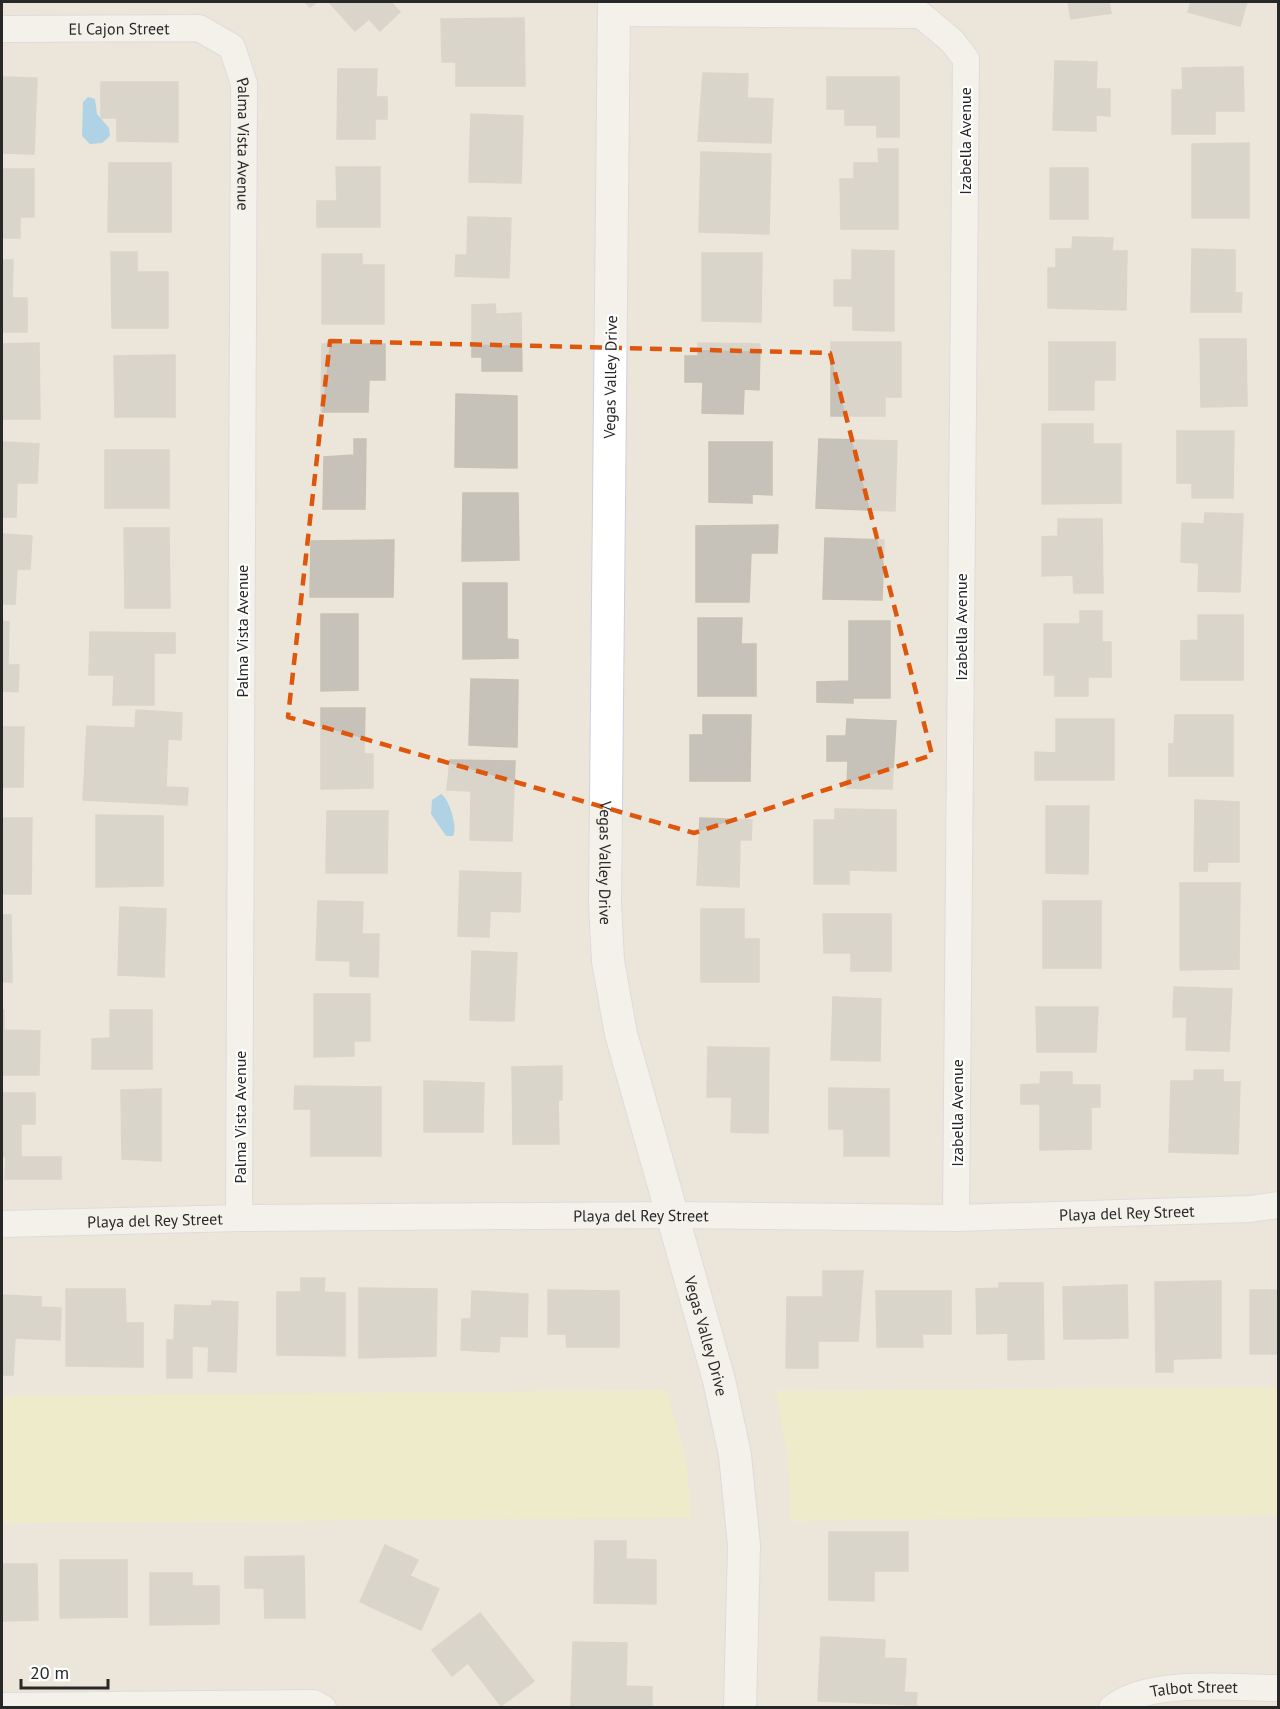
<svg xmlns="http://www.w3.org/2000/svg" width="1280" height="1709" viewBox="0 0 1280 1709" font-family="'PT Sans',sans-serif">
	<rect width="100%" height="100%" fill="#ebe6d9"/>
	<g fill="#f2f1ba">
		<path d="M 1278,1387 L 1278,1515 L 791,1521 L 788,1461 L 776,1391 Z"/>
		<path d="M 667,1390 L 687,1465 L 691,1518 L 2,1523 L 2,1396 Z"/>
	</g>
	<g fill="#67bbf2">
		<path d="M 88,97 L 95,99 L 97,114 L 109,128 L 110,136 L 102,143 L 90,144 L 82,136 L 83,102 Z"/>
		<path d="M 441,794 C 449,798 458,828 453,836 L 446,836 L 431,814 L 432,800 Z"/>
	</g>
	<g fill="#c6c2b9" stroke="#c6c2b3" stroke-width="1.5">
		<path d="M 305,2 L 317,2 L 310,7 Z"/>
		<path d="M 329,2 L 391,2 L 400,12 L 380,31 L 369,19 L 355,31 Z"/>
		<path d="M 1068,2 L 1109,2 L 1111,13 L 1071,19 Z"/>
		<path d="M 1191,2 L 1247,2 L 1240,26 L 1188,12 Z"/>
		<path d="M 524,18 L 525,86 L 456,86 L 456,62 L 442,62 L 441,19 Z"/>
		<path d="M 1055,61 L 1097,62 L 1096,89 L 1110,89 L 1110,116 L 1096,115 L 1096,131 L 1053,130 Z"/>
		<path d="M 1243,67 L 1244,111 L 1215,111 L 1215,134 L 1172,134 L 1172,90 L 1183,90 L 1182,68 Z"/>
		<path d="M 338,69 L 377,69 L 376,97 L 387,97 L 387,119 L 375,119 L 375,139 L 337,139 Z"/>
		<path d="M 703,73 L 748,74 L 747,98 L 773,99 L 771,143 L 698,141 Z"/>
		<path d="M 2,77 L 37,78 L 34,154 L 2,153 Z"/>
		<path d="M 827,77 L 899,77 L 899,137 L 877,137 L 877,125 L 845,125 L 845,109 L 827,109 Z"/>
		<path d="M 101,82 L 178,82 L 178,142 L 117,141 L 117,118 L 101,118 Z"/>
		<path d="M 471,114 L 523,116 L 521,183 L 469,182 Z"/>
		<path d="M 1249,143 L 1249,218 L 1192,218 L 1192,144 Z"/>
		<path d="M 878,149 L 898,149 L 898,229 L 841,229 L 840,179 L 854,179 L 854,163 L 879,163 Z"/>
		<path d="M 701,152 L 771,154 L 769,234 L 699,232 Z"/>
		<path d="M 109,163 L 171,163 L 171,232 L 108,232 Z"/>
		<path d="M 336,167 L 380,167 L 380,227 L 317,227 L 317,201 L 337,201 Z"/>
		<rect x="1050" y="168" width="38" height="51"/>
		<path d="M 2,169 L 34,169 L 34,217 L 20,217 L 20,238 L 2,238 Z"/>
		<path d="M 468,217 L 511,218 L 509,278 L 455,276 L 456,255 L 467,255 Z"/>
		<path d="M 1073,237 L 1113,238 L 1112,251 L 1127,251 L 1126,310 L 1048,308 L 1048,268 L 1056,268 L 1056,249 L 1072,249 Z"/>
		<path d="M 1192,249 L 1235,250 L 1235,293 L 1242,293 L 1241,312 L 1191,312 Z"/>
		<path d="M 852,250 L 894,251 L 894,331 L 853,330 L 853,306 L 834,306 L 834,280 L 852,280 Z"/>
		<path d="M 111,252 L 137,252 L 137,272 L 168,272 L 168,328 L 112,328 Z"/>
		<path d="M 702,253 L 762,253 L 761,322 L 702,321 Z"/>
		<path d="M 322,254 L 362,254 L 362,265 L 384,265 L 384,324 L 322,324 Z"/>
		<path d="M 2,260 L 13,260 L 12,298 L 27,298 L 27,332 L 2,332 Z"/>
		<path d="M 495,304 L 496,314 L 521,313 L 522,371 L 482,371 L 482,357 L 472,357 L 472,305 Z"/>
		<path d="M 1200,339 L 1246,339 L 1247,406 L 1201,407 Z"/>
		<path d="M 831,342 L 901,342 L 901,397 L 885,397 L 885,416 L 831,416 Z"/>
		<path d="M 1049,342 L 1115,342 L 1115,380 L 1094,380 L 1094,410 L 1049,410 Z"/>
		<path d="M 39,343 L 40,419 L 2,419 L 2,344 Z"/>
		<path d="M 698,343 L 760,344 L 759,390 L 744,389 L 743,414 L 702,413 L 703,382 L 685,382 L 685,356 L 698,356 Z"/>
		<path d="M 322,344 L 385,344 L 385,380 L 369,380 L 368,412 L 321,412 Z"/>
		<path d="M 175,355 L 175,417 L 115,417 L 114,356 Z"/>
		<path d="M 456,394 L 517,396 L 517,468 L 455,467 Z"/>
		<path d="M 1042,424 L 1093,424 L 1093,444 L 1121,444 L 1121,503 L 1042,504 Z"/>
		<path d="M 1177,431 L 1234,431 L 1233,498 L 1192,498 L 1192,483 L 1177,483 Z"/>
		<path d="M 354,439 L 366,439 L 365,509 L 323,509 L 324,457 L 354,455 Z"/>
		<path d="M 819,439 L 897,441 L 895,511 L 816,508 Z"/>
		<path d="M 2,442 L 39,444 L 37,483 L 17,483 L 16,517 L 2,517 Z"/>
		<path d="M 709,442 L 772,442 L 772,495 L 752,494 L 752,503 L 709,502 Z"/>
		<rect x="105" y="450" width="64" height="58"/>
		<path d="M 463,493 L 518,493 L 519,560 L 462,561 Z"/>
		<path d="M 1205,513 L 1243,514 L 1240,592 L 1198,591 L 1199,563 L 1181,562 L 1182,523 L 1204,524 Z"/>
		<path d="M 1058,519 L 1102,519 L 1103,593 L 1074,593 L 1073,575 L 1042,576 L 1042,537 L 1058,536 Z"/>
		<path d="M 778,525 L 777,553 L 751,553 L 749,602 L 696,602 L 696,526 Z"/>
		<path d="M 124,528 L 169,528 L 170,608 L 125,608 Z"/>
		<path d="M 2,534 L 32,536 L 30,569 L 17,569 L 15,604 L 2,604 Z"/>
		<path d="M 825,538 L 884,540 L 882,600 L 823,599 Z"/>
		<path d="M 394,540 L 393,597 L 310,597 L 311,541 Z"/>
		<path d="M 463,583 L 507,583 L 507,639 L 518,640 L 518,658 L 463,659 Z"/>
		<path d="M 1080,611 L 1102,611 L 1102,642 L 1111,642 L 1111,677 L 1088,677 L 1088,696 L 1055,696 L 1055,675 L 1044,675 L 1044,624 L 1080,624 Z"/>
		<path d="M 321,614 L 358,614 L 358,690 L 321,691 Z"/>
		<path d="M 1198,615 L 1243,615 L 1243,680 L 1181,680 L 1181,641 L 1198,640 Z"/>
		<path d="M 698,618 L 742,618 L 741,644 L 756,644 L 756,696 L 698,696 Z"/>
		<path d="M 2,621 L 9,622 L 8,665 L 19,665 L 18,692 L 2,691 Z"/>
		<path d="M 849,621 L 890,621 L 890,698 L 853,698 L 853,703 L 817,702 L 817,682 L 849,681 Z"/>
		<path d="M 90,632 L 175,633 L 175,653 L 154,653 L 154,705 L 113,705 L 114,675 L 89,675 Z"/>
		<path d="M 471,679 L 518,680 L 517,747 L 469,745 Z"/>
		<path d="M 321,708 L 365,708 L 364,754 L 373,754 L 373,788 L 321,789 Z"/>
		<path d="M 136,710 L 182,713 L 181,740 L 168,739 L 166,787 L 188,788 L 187,805 L 83,800 L 87,726 L 135,728 Z"/>
		<path d="M 703,715 L 751,715 L 750,781 L 690,781 L 690,735 L 703,735 Z"/>
		<path d="M 1175,715 L 1233,715 L 1233,776 L 1169,776 L 1169,744 L 1174,744 Z"/>
		<path d="M 847,719 L 896,721 L 892,789 L 847,788 L 848,761 L 827,761 L 827,736 L 846,736 Z"/>
		<path d="M 1056,719 L 1114,719 L 1114,780 L 1035,780 L 1035,752 L 1056,753 Z"/>
		<path d="M 2,727 L 24,727 L 23,787 L 2,787 Z"/>
		<path d="M 450,760 L 515,761 L 512,841 L 470,840 L 471,791 L 447,790 Z"/>
		<path d="M 1195,800 L 1239,802 L 1239,862 L 1208,862 L 1207,871 L 1194,871 Z"/>
		<path d="M 1046,806 L 1089,806 L 1088,874 L 1046,873 Z"/>
		<path d="M 835,809 L 896,810 L 896,871 L 849,870 L 849,884 L 814,884 L 814,820 L 835,820 Z"/>
		<path d="M 327,811 L 388,811 L 387,873 L 326,873 Z"/>
		<path d="M 96,815 L 163,816 L 163,886 L 96,887 Z"/>
		<path d="M 2,818 L 32,818 L 31,894 L 2,894 Z"/>
		<path d="M 700,818 L 752,820 L 751,840 L 740,840 L 739,887 L 697,885 Z"/>
		<path d="M 460,871 L 521,873 L 520,912 L 490,911 L 489,937 L 458,936 Z"/>
		<path d="M 1180,883 L 1240,883 L 1239,969 L 1180,970 Z"/>
		<path d="M 318,901 L 363,902 L 362,934 L 379,934 L 378,977 L 350,976 L 350,961 L 316,960 Z"/>
		<rect x="1043" y="901" width="58" height="67"/>
		<path d="M 120,907 L 166,909 L 164,977 L 118,975 Z"/>
		<path d="M 701,909 L 744,909 L 744,939 L 759,939 L 759,982 L 701,982 Z"/>
		<path d="M 823,914 L 891,914 L 891,971 L 851,971 L 851,953 L 824,953 Z"/>
		<path d="M 2,915 L 11,915 L 12,982 L 2,982 Z"/>
		<path d="M 472,951 L 517,953 L 514,1021 L 470,1020 Z"/>
		<path d="M 1174,987 L 1232,989 L 1229,1051 L 1186,1050 L 1187,1017 L 1173,1017 Z"/>
		<path d="M 314,994 L 370,994 L 370,1041 L 354,1041 L 354,1056 L 314,1057 Z"/>
		<path d="M 833,997 L 881,999 L 880,1061 L 831,1060 Z"/>
		<path d="M 1036,1007 L 1098,1007 L 1096,1052 L 1037,1052 Z"/>
		<path d="M 2,1010 L 4,1010 L 4,1030 L 40,1031 L 39,1075 L 2,1075 Z"/>
		<path d="M 110,1010 L 152,1010 L 152,1069 L 92,1069 L 92,1039 L 110,1038 Z"/>
		<path d="M 708,1047 L 769,1048 L 768,1133 L 731,1132 L 732,1097 L 707,1097 Z"/>
		<path d="M 562,1066 L 562,1100 L 558,1100 L 559,1144 L 513,1144 L 512,1067 Z"/>
		<path d="M 1194,1070 L 1223,1070 L 1223,1082 L 1240,1082 L 1238,1154 L 1169,1152 L 1171,1081 L 1194,1081 Z"/>
		<path d="M 1041,1072 L 1072,1072 L 1072,1085 L 1100,1085 L 1100,1107 L 1091,1107 L 1091,1149 L 1040,1150 L 1040,1104 L 1021,1104 L 1021,1085 L 1040,1084 Z"/>
		<path d="M 424,1081 L 484,1083 L 483,1132 L 424,1132 Z"/>
		<path d="M 295,1086 L 381,1087 L 381,1156 L 311,1156 L 311,1109 L 294,1109 Z"/>
		<path d="M 829,1088 L 889,1089 L 889,1156 L 844,1156 L 844,1129 L 829,1129 Z"/>
		<path d="M 161,1089 L 161,1161 L 122,1159 L 121,1090 Z"/>
		<path d="M 2,1093 L 35,1093 L 35,1124 L 21,1124 L 21,1157 L 61,1157 L 61,1179 L 5,1179 L 6,1157 L 2,1157 Z"/>
		<path d="M 823,1271 L 863,1271 L 858,1341 L 818,1341 L 818,1368 L 786,1368 L 787,1297 L 823,1297 Z"/>
		<path d="M 301,1278 L 325,1278 L 324,1292 L 345,1293 L 345,1356 L 277,1355 L 277,1292 L 301,1292 Z"/>
		<path d="M 1221,1281 L 1221,1358 L 1173,1359 L 1173,1372 L 1156,1372 L 1155,1282 Z"/>
		<path d="M 999,1283 L 1043,1283 L 1044,1359 L 1008,1360 L 1008,1333 L 977,1334 L 976,1289 L 999,1288 Z"/>
		<path d="M 1127,1285 L 1128,1338 L 1064,1339 L 1063,1287 Z"/>
		<path d="M 359,1288 L 437,1289 L 436,1356 L 359,1358 Z"/>
		<path d="M 66,1289 L 125,1289 L 126,1323 L 143,1323 L 143,1367 L 66,1366 Z"/>
		<path d="M 548,1290 L 619,1291 L 619,1347 L 567,1347 L 566,1334 L 548,1334 Z"/>
		<rect x="1250" y="1290" width="28" height="64"/>
		<path d="M 472,1291 L 528,1294 L 527,1337 L 500,1336 L 499,1352 L 461,1350 L 462,1319 L 471,1319 Z"/>
		<path d="M 876,1291 L 951,1291 L 951,1334 L 922,1334 L 923,1347 L 877,1347 Z"/>
		<path d="M 2,1295 L 41,1297 L 41,1307 L 61,1308 L 60,1340 L 15,1338 L 13,1375 L 2,1375 Z"/>
		<path d="M 212,1301 L 238,1302 L 236,1372 L 208,1371 L 209,1347 L 192,1346 L 192,1378 L 167,1378 L 167,1340 L 174,1340 L 175,1305 L 212,1306 Z"/>
		<path d="M 829,1532 L 908,1532 L 908,1571 L 874,1571 L 874,1601 L 829,1600 Z"/>
		<path d="M 595,1541 L 626,1541 L 626,1559 L 656,1560 L 656,1604 L 594,1603 Z"/>
		<path d="M 385,1545 L 418,1560 L 410,1576 L 439,1589 L 421,1630 L 360,1602 Z"/>
		<path d="M 304,1556 L 305,1618 L 265,1618 L 264,1588 L 245,1588 L 245,1557 Z"/>
		<path d="M 60,1560 L 127,1560 L 127,1617 L 60,1618 Z"/>
		<path d="M 2,1564 L 37,1564 L 38,1620 L 2,1621 Z"/>
		<path d="M 150,1573 L 192,1573 L 192,1586 L 219,1586 L 219,1624 L 150,1625 Z"/>
		<path d="M 480,1613 L 534,1681 L 501,1706 L 468,1663 L 452,1676 L 432,1650 Z"/>
		<path d="M 821,1637 L 885,1640 L 884,1658 L 906,1659 L 904,1692 L 917,1693 L 916,1705 L 818,1701 Z"/>
		<path d="M 573,1642 L 627,1643 L 626,1686 L 652,1687 L 652,1708 L 571,1708 Z"/>
	</g>
	<g fill="none" stroke-linecap="round" stroke-linejoin="round">
		<defs>
			<g id="minor">
				<path d="M 614,13 L 921,15 L 952,41 L 966,59 L 956,1218"/>
				<path id="s1" d="M 2,29 L 199,28 L 232,47 L 244,84 L 239,1218"/>
				<path id="s2" d="M 2,1224 L 239,1218 L 672,1215 L 956,1218 L 1250,1209 L 1278,1205"/>
				<path d="M 2,1706 L 314,1703 L 323,1708"/>
				<path id="s3" d="M 1112,1708 C 1149,1678 1232,1688 1278,1688"/>
			</g>
			<g id="tertiary">
				<path id="s4" d="M 614,2 L 605,903 L 608,961 L 621,1034 L 719,1380 L 735,1455 L 744,1545 L 740,1708"/>
			</g>
		</defs>
		<use href="#minor" stroke="#cecfe2" stroke-width="28"/>
		<use href="#tertiary" stroke="#cecfe2" stroke-width="34"/>
		<use href="#minor" stroke="#fff" stroke-width="26"/>
		<use href="#tertiary" stroke="#fff" stroke-width="32"/>
	</g>
	<path d="M0 0H1280V1709H0ZM 330,341 L 830,353 L 932,755 L 694,833 L 288,717 Z" fill="#ebe6d9" fill-opacity=".55" fill-rule="evenodd"/>
	<path fill="none" stroke="#de570d" stroke-width="4.5" stroke-dasharray="12 8" stroke-linejoin="round" d="M 330,341 L 830,353 L 932,755 L 694,833 L 288,717 Z"/>
	<g text-anchor="middle" dominant-baseline="central" stroke-width="4.5" stroke-linejoin="round" paint-order="stroke">
		<g font-size="16" fill="#282828" stroke="#fff">
			<text stroke="none"><textPath href="#s1" startOffset="117">El Cajon Street</textPath></text>
			<text transform="translate(965 141) rotate(-90)">Izabella Avenue</text>
			<text stroke="none"><textPath href="#s1" startOffset="334">Palma Vista Avenue</textPath></text>
			<text transform="translate(610 377) rotate(-89)">Vegas Valley Drive</text>
			<text transform="translate(961 627) rotate(-90)">Izabella Avenue</text>
			<text transform="translate(242 631) rotate(-90)">Palma Vista Avenue</text>
			<text stroke="none"><textPath href="#s4" startOffset="861">Vegas Valley Drive</textPath></text>
			<text transform="translate(957 1113) rotate(-90)">Izabella Avenue</text>
			<text transform="translate(240 1117) rotate(-90)">Palma Vista Avenue</text>
			<text stroke="none"><textPath href="#s2" startOffset="1125">Playa del Rey Street</textPath></text>
			<text stroke="none"><textPath href="#s2" startOffset="639">Playa del Rey Street</textPath></text>
			<text stroke="none"><textPath href="#s2" startOffset="153">Playa del Rey Street</textPath></text>
			<text stroke="none"><textPath href="#s4" startOffset="1347">Vegas Valley Drive</textPath></text>
			<text stroke="none"><textPath href="#s3" startOffset="86">Talbot Street</textPath></text>
		</g>
	</g>
	<rect width="1280" height="1709" fill="none" stroke="#282828" stroke-width="6"/>
	<path d="M21 1679v9h87v-9" fill="none" stroke="#282828" stroke-width="3"/>
	<text x="30" y="1679" font-size="18" fill="#282828" stroke="#ffffff" stroke-width="4.5" paint-order="stroke">20 m</text>
</svg>
